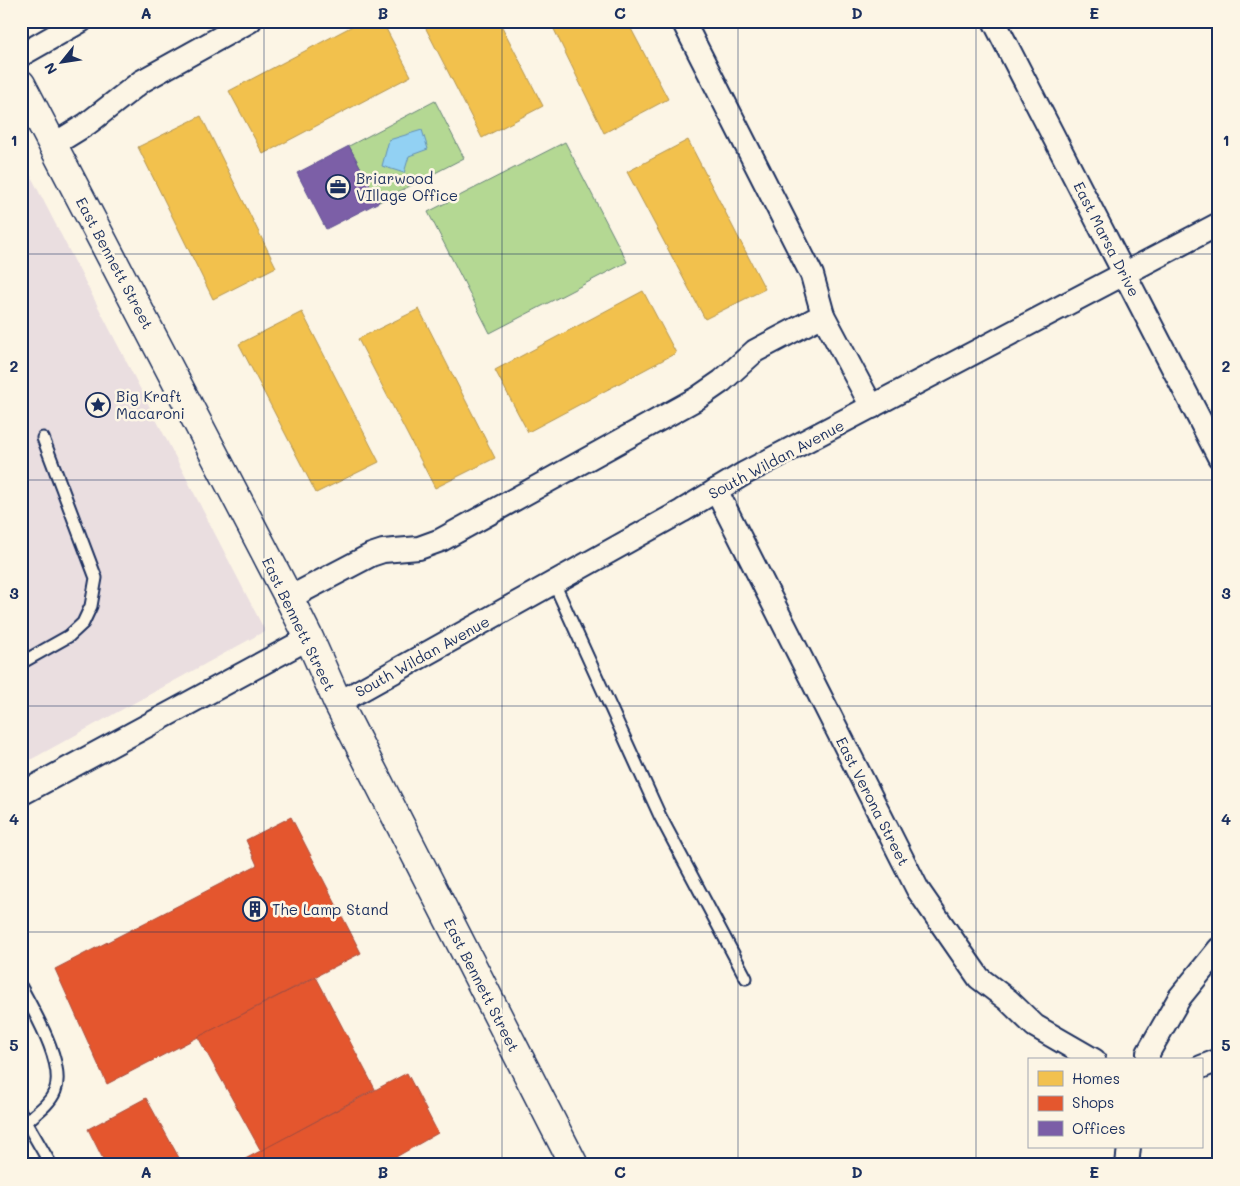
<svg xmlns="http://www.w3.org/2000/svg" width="1240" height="1186" viewBox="0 0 1240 1186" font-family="Mali,sans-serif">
	<rect width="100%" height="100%" fill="#fcf5e5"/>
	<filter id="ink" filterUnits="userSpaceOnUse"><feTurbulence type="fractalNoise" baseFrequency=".02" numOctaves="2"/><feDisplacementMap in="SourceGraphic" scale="10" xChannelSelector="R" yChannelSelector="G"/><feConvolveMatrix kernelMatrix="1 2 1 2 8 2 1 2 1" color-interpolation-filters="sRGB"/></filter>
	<g filter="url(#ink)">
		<path fill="#eadee0" d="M 21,157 L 265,631 L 21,765 Z"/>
		<g fill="#b4d893" stroke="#688478">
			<path d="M 435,101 L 464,158 L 379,202 L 349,146 Z"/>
			<path d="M 565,142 L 627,262 L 490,333 L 428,212 Z"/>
		</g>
		<path fill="#92d1f3" stroke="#6290b7" d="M 422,130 L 428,149 L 409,156 L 404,173 L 382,166 L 389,140 Z"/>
		<g fill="#f2c14e" stroke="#b29553">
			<path d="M 362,21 L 382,21 L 411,76 L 263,154 L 229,91 Z"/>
			<path d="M 422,21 L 499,21 L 543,106 L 482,138 Z"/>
			<path d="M 550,21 L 627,21 L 668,99 L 604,133 Z"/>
			<path d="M 201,116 L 276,267 L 213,299 L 138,147 Z"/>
			<path d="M 688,140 L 765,289 L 705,319 L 627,172 Z"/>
			<path d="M 643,291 L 676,353 L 528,432 L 495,370 Z"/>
			<path d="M 419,309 L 495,458 L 435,488 L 358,339 Z"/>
			<path d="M 302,312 L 379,462 L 316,493 L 239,344 Z"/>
		</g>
		<g fill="#e4572e" stroke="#a84b3c">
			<path d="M 291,817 L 361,953 L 107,1084 L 55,969 L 257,865 L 246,840 Z"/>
			<path d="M 316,977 L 375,1089 L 261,1151 L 198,1037 Z"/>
			<path d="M 407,1073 L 438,1133 L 382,1165 L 234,1165 Z"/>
			<path d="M 146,1098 L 183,1165 L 106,1165 L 88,1129 Z"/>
		</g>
		<path fill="#7b5ea7" stroke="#5e5091" d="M 349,146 L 379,202 L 326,229 L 297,173 Z"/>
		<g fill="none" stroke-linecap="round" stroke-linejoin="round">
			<defs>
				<g id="lane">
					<path d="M 554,583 L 660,816 L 746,978"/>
					<path d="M 21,663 L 69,636 L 83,623 L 91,606 L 96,578 L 43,438"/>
					<path d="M 21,987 C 33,1010 66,1064 55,1091 C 50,1104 36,1113 26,1122"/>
					<path d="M 21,1113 L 51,1165"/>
				</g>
				<g id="street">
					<path d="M 683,21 L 812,275 L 823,315"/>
					<path d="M 994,21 L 1219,457"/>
					<path d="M 21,55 L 81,21"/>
					<path d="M 53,145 L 87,124 L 142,81 L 250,21"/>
					<path d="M 716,490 L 918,890 L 979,978 L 1008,1000 L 1035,1026 L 1094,1060"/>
					<path d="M 289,598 L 371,555 L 383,551 L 419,548 L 441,540 L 696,399 L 722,381 L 755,351 L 823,315 L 872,407"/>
					<path d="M 338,703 L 682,511 L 745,473 L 1219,224"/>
					<path d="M 21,794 L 309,638"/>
					<path d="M 1148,1060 L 1148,1053 L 1180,997 L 1219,949"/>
					<path d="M 1201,1067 L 1219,1060"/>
					<path d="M 1127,1165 L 1129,1147"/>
				</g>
				<path id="secondary" d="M 21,84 L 289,598 L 309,638 L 338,703 L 574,1165"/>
			</defs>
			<use href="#lane" stroke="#1b2f5e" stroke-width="15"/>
			<use href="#street" stroke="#1b2f5e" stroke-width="26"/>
			<use href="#secondary" stroke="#1b2f5e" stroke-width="31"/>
			<use href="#lane" stroke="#fcf5e5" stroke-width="11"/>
			<use href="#street" stroke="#fcf5e5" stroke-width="22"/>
			<use href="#secondary" stroke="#fcf5e5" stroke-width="28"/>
		</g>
	</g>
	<path fill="none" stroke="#1b2f5e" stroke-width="1" stroke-opacity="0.55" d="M 264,21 L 264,1165M 502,21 L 502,1165M 738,21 L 738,1165M 976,21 L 976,1165M 21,254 L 1219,254M 21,480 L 1219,480M 21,706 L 1219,706M 21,932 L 1219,932"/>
	<defs>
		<symbol id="office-ring" viewBox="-11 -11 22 22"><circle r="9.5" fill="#fcf5e5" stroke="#1b2f5e" stroke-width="1.5"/><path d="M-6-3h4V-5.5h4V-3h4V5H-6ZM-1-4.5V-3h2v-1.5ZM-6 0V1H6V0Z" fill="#1b2f5e"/></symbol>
		<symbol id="sight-ring" viewBox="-11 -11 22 22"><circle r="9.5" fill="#fcf5e5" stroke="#1b2f5e" stroke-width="1.5"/><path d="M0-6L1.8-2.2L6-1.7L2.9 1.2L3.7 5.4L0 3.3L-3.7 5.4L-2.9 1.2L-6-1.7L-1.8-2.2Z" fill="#1b2f5e"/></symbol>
		<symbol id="building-ring" viewBox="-11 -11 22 22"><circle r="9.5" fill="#fcf5e5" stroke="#1b2f5e" stroke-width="1.5"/><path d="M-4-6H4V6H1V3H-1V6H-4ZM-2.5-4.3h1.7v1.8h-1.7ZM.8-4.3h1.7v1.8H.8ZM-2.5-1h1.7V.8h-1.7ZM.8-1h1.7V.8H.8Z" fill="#1b2f5e"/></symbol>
	</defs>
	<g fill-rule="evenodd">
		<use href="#office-ring" x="324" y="173" width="28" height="28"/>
		<use href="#sight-ring" x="84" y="391" width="28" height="28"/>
		<use href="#building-ring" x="241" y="895" width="28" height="28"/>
	</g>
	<g text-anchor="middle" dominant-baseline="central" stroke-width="5" stroke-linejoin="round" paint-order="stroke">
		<g font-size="15" fill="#1b2f5e" stroke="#fcf5e5" text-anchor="start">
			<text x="356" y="178">Briarwood<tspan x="356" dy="17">VIllage Office</tspan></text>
			<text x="116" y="396">Big Kraft<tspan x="116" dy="17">Macaroni</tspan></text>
			<text x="272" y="909">The Lamp Stand</text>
		</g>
		<g font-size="15" fill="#1b2f5e" stroke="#fcf5e5">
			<text transform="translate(1107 239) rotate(63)">East Marsa Drive</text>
			<text transform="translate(115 263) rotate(62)">East Bennett Street</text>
			<text transform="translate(776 459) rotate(-28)">South Wildan Avenue</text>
			<text transform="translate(299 624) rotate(64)">East Bennett Street</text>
			<text transform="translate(422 656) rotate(-29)">South Wildan Avenue</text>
			<text transform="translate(873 801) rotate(63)">East Verona Street</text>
			<text transform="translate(482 985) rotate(63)">East Bennett Street</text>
		</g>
	</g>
	<rect width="1240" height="1186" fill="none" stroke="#fcf5e5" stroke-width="55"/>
	<rect x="1028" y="1058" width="175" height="90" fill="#fcf5e5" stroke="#a2a6af"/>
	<rect x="1038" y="1071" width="25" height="15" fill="#f2c14e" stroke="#a2a6af"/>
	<text x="1072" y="1084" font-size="15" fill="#1b2f5e">Homes</text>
	<rect x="1038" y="1096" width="25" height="15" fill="#e4572e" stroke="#a2a6af"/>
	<text x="1072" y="1108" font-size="15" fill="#1b2f5e">Shops</text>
	<rect x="1038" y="1121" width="25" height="15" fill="#7b5ea7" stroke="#a2a6af"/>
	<text x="1072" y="1134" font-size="15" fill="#1b2f5e">Offices</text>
	<g transform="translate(62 62) rotate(240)" stroke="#fcf5e5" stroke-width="4" paint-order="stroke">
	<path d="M0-4L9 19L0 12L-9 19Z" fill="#1b2f5e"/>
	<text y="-8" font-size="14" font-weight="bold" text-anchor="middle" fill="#1b2f5e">N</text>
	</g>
	<rect x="28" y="28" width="1184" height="1130" fill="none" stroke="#1b2f5e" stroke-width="2"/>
	<g font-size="16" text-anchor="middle" font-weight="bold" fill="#1b2f5e">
		<text x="146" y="19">A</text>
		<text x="383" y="19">B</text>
		<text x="620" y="19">C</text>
		<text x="857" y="19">D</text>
		<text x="1094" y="19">E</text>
		<text x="14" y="146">1</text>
		<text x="1226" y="146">1</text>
		<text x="14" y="372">2</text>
		<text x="1226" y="372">2</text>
		<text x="14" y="599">3</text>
		<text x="1226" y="599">3</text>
		<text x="14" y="825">4</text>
		<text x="1226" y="825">4</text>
		<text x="14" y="1051">5</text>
		<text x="1226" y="1051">5</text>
		<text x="146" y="1178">A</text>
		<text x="383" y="1178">B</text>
		<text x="620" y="1178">C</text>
		<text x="857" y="1178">D</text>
		<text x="1094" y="1178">E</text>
	</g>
</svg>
